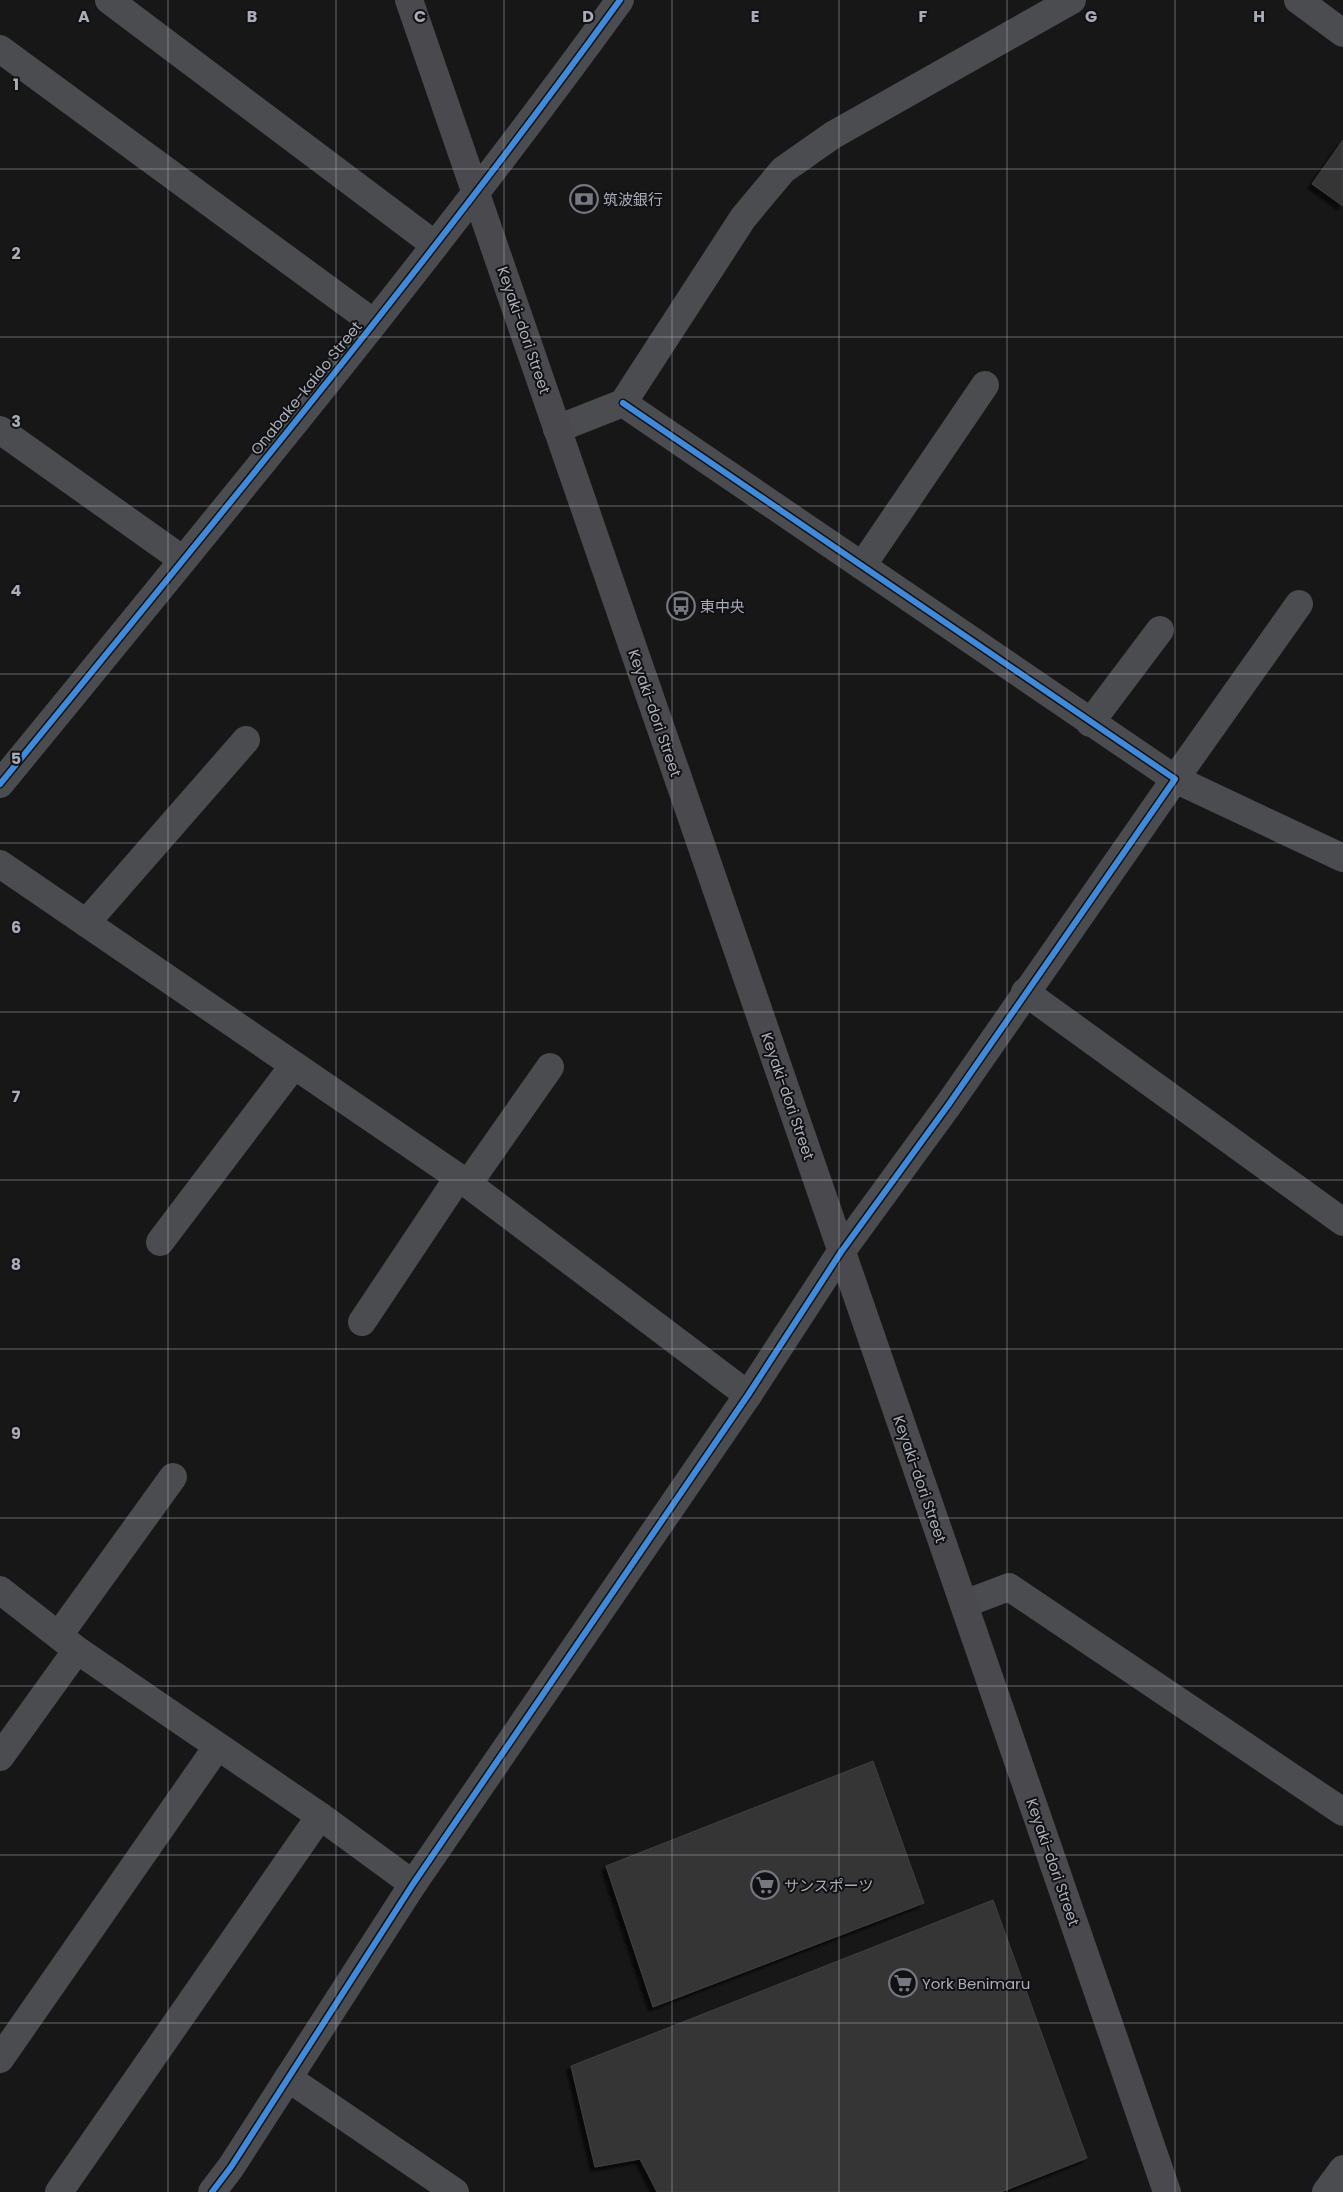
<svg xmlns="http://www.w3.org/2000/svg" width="1343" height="2192" viewBox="0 0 1343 2192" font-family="Poppins,'Noto Sans JP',sans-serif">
	<defs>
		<filter id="shadow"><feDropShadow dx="-4.5" dy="4.5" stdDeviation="1" flood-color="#0009"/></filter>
	</defs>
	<rect width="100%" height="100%" fill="#171717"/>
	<g fill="#353536" stroke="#3f4043" filter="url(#shadow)">
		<path d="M 1343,140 L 1343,206 L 1312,184 Z"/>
		<path d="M 873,1761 L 924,1903 L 653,2007 L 606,1866 Z"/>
		<path d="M 993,1900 L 1087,2158 L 1001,2192 L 657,2192 L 640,2159 L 595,2167 L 571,2066 Z"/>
	</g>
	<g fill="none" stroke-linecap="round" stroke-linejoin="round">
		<g stroke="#4b4c50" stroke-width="28">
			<path d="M 109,0 L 435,245"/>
			<path d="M 0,49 L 374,323"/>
			<path d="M 557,429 L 623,403 L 743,218 L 783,170 L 833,135 L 1072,0"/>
			<path d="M 0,430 L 183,560"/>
			<path d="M 862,566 L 985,385"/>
			<path d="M 1299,604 L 1175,779 L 1343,858"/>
			<path d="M 1090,723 L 1160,630"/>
			<path d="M 0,864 L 468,1184 L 748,1395"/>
			<path d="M 86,923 L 246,740"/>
			<path d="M 1025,992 L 1343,1222"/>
			<path d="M 468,1184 L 550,1067"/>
			<path d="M 160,1242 L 294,1065"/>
			<path d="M 362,1322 L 458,1178"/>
			<path d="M 0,1590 L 77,1650 L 320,1816 L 413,1884"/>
			<path d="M 964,1604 L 1009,1587 L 1343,1812"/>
			<path d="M 59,1635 L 173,1477"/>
			<path d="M 0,1757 L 77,1650"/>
			<path d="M 0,2059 L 217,1747"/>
			<path d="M 288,2078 L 455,2192"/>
			<path d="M 59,2192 L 320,1816"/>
			<path d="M 212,2192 L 231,2167 L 413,1884 L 748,1395 L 841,1252 L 949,1104 L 1175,779 L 623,403"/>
			<path d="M 1326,2192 L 1343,2169"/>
		</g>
		<g stroke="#4b4c50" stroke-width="28">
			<path d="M 1298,0 L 1343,33"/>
			<path d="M 0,784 C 211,526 424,270 620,0"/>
		</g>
		<path stroke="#4a4a4e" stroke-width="28" d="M 409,0 L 1167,2192"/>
		<defs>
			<g id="cycleway">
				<path d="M 0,784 C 211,526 424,270 620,0"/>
				<path d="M 212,2192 L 231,2167 L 413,1884 L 748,1395 L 841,1252 L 949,1104 L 1175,779 L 623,403"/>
			</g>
		</defs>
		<use href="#cycleway" stroke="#111113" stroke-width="9"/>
		<use href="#cycleway" stroke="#408adc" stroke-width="6"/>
	</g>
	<path fill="none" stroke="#a8adb8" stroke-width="1" stroke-opacity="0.55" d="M 168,0 L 168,2192M 336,0 L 336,2192M 504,0 L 504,2192M 672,0 L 672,2192M 839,0 L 839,2192M 1007,0 L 1007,2192M 1175,0 L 1175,2192M 0,169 L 1343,169M 0,337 L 1343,337M 0,506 L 1343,506M 0,674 L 1343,674M 0,843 L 1343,843M 0,1012 L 1343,1012M 0,1180 L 1343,1180M 0,1349 L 1343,1349M 0,1518 L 1343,1518M 0,1686 L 1343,1686M 0,1855 L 1343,1855M 0,2023 L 1343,2023"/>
	<defs>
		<symbol id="bank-ring" viewBox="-11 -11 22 22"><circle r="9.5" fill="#111113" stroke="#757880" stroke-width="1.5"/><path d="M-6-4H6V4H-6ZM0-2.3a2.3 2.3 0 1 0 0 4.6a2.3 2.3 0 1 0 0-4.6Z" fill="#757880"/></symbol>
		<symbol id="bus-ring" viewBox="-11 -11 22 22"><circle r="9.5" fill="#111113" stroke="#757880" stroke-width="1.5"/><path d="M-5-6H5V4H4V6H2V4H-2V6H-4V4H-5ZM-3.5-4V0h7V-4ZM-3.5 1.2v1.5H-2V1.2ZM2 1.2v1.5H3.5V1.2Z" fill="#757880"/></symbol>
		<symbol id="supermarket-ring" viewBox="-11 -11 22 22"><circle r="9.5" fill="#111113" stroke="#757880" stroke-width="1.5"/><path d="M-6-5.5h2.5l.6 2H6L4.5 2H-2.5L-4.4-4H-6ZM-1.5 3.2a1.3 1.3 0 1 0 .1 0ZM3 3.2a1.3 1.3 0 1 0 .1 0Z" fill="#757880"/></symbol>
	</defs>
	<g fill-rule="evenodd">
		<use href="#bank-ring" x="568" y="183" width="32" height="32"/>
		<use href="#bus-ring" x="665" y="590" width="32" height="32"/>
		<use href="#supermarket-ring" x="749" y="1869" width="32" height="32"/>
		<use href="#supermarket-ring" x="887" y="1967" width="32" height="32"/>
	</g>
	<g text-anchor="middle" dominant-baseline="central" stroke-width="4" stroke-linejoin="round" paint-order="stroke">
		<g font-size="15" fill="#a8adb8" stroke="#111113" text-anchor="start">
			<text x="603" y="199">筑波銀行</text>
			<text x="700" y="606">東中央</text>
			<text x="784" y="1885">サンスポーツ</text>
			<text x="922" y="1983">York Benimaru</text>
		</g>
		<g font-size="15" fill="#a8adb8" stroke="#111113">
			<text transform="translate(524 330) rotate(71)">Keyaki-dori Street</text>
			<text transform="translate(306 388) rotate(-51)">Onabake-kaido Street</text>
			<text transform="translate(655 713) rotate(71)">Keyaki-dori Street</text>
			<text transform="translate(788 1096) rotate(71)">Keyaki-dori Street</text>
			<text transform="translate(920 1479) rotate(71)">Keyaki-dori Street</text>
			<text transform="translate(1053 1862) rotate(71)">Keyaki-dori Street</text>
		</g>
	</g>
	<g font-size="16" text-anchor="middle" font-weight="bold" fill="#a8adb8" stroke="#111113" stroke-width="4" stroke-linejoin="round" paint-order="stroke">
		<text x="84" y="22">A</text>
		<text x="252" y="22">B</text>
		<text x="420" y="22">C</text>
		<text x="588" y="22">D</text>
		<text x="755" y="22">E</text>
		<text x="923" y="22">F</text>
		<text x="1091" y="22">G</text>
		<text x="1259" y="22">H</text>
		<text x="16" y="90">1</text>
		<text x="16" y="259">2</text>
		<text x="16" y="427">3</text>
		<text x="16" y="596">4</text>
		<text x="16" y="764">5</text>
		<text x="16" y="933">6</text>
		<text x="16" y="1102">7</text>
		<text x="16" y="1270">8</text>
		<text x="16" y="1439">9</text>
	</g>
</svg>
